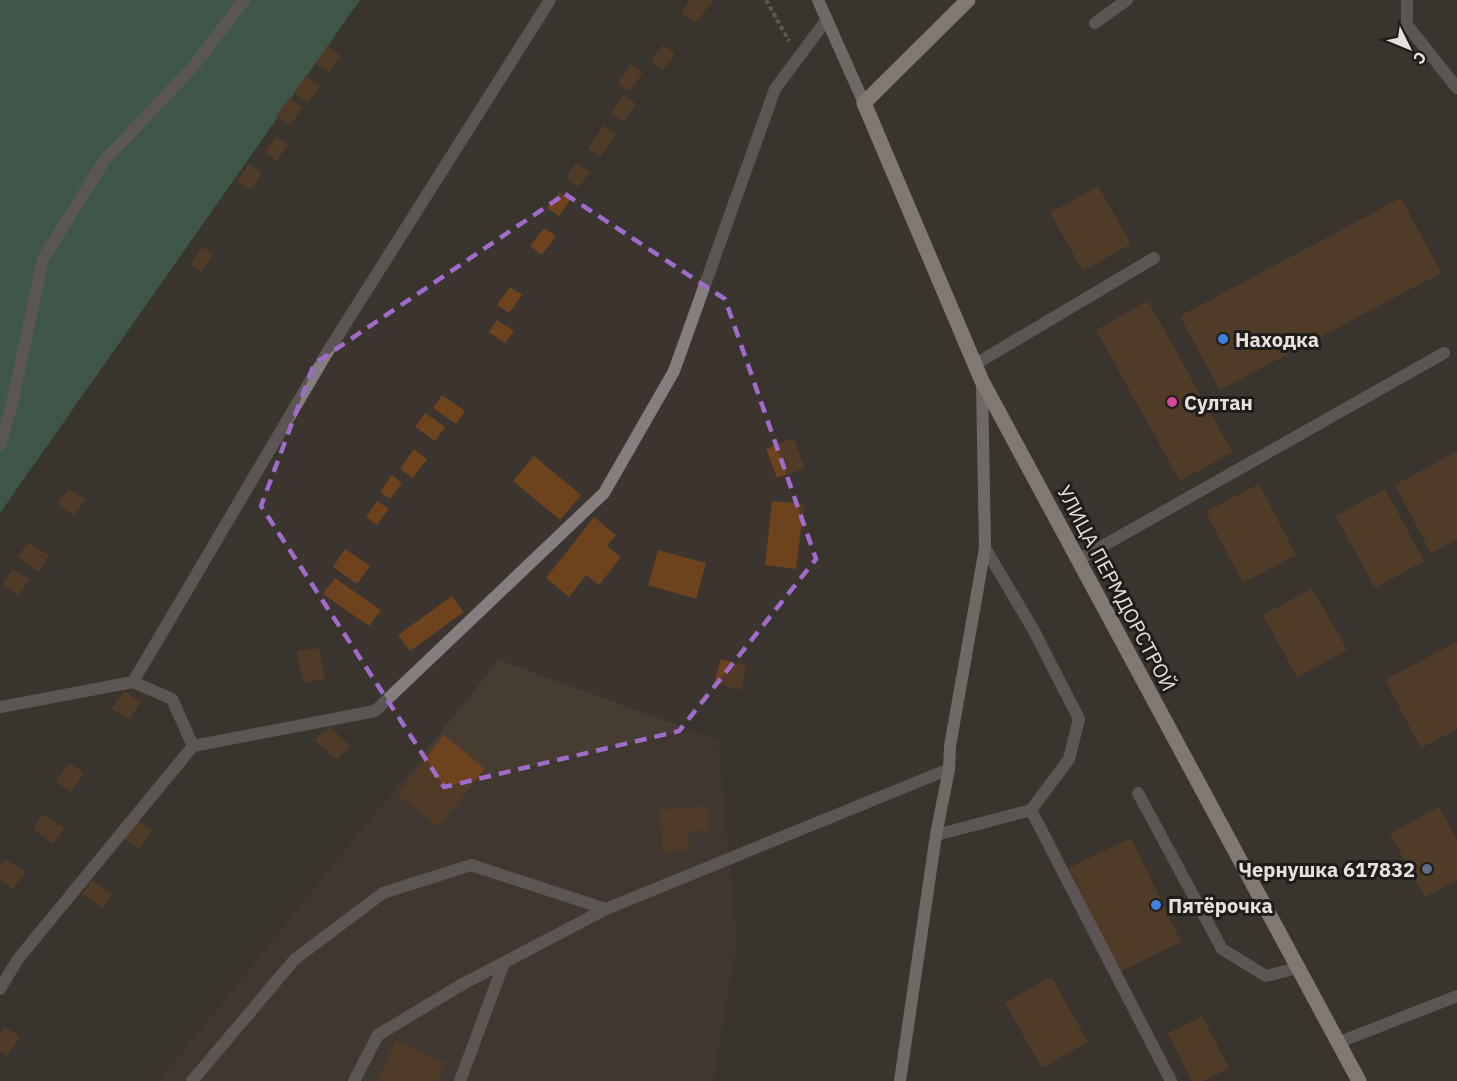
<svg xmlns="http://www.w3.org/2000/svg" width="1457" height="1081" viewBox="0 0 1457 1081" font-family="'IBM Plex Sans',sans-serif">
	<rect width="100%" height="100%" fill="#3b342f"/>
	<path fill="#473c32" d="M 499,660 L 718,740 L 737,943 L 713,1081 L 159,1081 Z"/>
	<path fill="#417f64" d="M 0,0 L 360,0 L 0,513 Z"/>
	<g fill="#6c431d">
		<path d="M 690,0 L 713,0 L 696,23 L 681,13 Z"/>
		<path d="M 663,45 L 675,53 L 663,70 L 651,62 Z"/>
		<path d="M 327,46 L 341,56 L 329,73 L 316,63 Z"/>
		<path d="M 632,64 L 643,72 L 630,91 L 618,83 Z"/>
		<path d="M 306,76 L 320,86 L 308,103 L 294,93 Z"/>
		<path d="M 623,95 L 636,104 L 623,122 L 611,113 Z"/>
		<path d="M 289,98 L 302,108 L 290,125 L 276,116 Z"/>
		<path d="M 604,125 L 616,134 L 600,157 L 588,148 Z"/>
		<path d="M 276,136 L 288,144 L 277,161 L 264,152 Z"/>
		<path d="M 576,163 L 590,172 L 579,187 L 566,178 Z"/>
		<path d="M 249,164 L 262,173 L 250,190 L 237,181 Z"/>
		<path d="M 1098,186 L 1131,244 L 1083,271 L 1050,213 Z"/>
		<path d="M 559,191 L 571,199 L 559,216 L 547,208 Z"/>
		<path d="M 1401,198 L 1441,273 L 1220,390 L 1180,316 Z"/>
		<path d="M 544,228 L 556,236 L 542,255 L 530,246 Z"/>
		<path d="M 202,247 L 213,254 L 201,272 L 190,264 Z"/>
		<path d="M 510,287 L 522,295 L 509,313 L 497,305 Z"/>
		<path d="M 1148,301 L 1232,452 L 1180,481 L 1096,330 Z"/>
		<path d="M 497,320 L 514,331 L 505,343 L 489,332 Z"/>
		<path d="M 442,395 L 465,411 L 456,424 L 433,408 Z"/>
		<path d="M 425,413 L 445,427 L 435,441 L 415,427 Z"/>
		<path d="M 793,438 L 805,468 L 777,478 L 766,449 Z"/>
		<path d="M 414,449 L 427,459 L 413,478 L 400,469 Z"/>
		<path d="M 1457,451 L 1457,539 L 1431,553 L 1395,485 Z"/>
		<path d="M 534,456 L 581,495 L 560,520 L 513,481 Z"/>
		<path d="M 392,475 L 402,483 L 390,499 L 380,492 Z"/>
		<path d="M 1259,484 L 1296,555 L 1243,583 L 1206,512 Z"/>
		<path d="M 69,489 L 85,500 L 74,516 L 58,504 Z"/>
		<path d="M 1385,489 L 1424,561 L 1375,588 L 1336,516 Z"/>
		<path d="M 377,501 L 389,509 L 377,525 L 366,517 Z"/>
		<path d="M 772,501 L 804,504 L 796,569 L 765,565 Z"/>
		<path d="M 594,517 L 616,535 L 607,546 L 621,557 L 599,585 L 586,575 L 569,597 L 546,578 Z"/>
		<path d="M 29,542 L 49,556 L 38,572 L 17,557 Z"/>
		<path d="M 345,549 L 370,566 L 357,584 L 333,567 Z"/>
		<path d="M 658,550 L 706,563 L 696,599 L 648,585 Z"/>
		<path d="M 13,569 L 29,580 L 18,596 L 3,584 Z"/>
		<path d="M 335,578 L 381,610 L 369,626 L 323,594 Z"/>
		<path d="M 1312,588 L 1347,650 L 1297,677 L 1263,615 Z"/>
		<path d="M 452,596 L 464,612 L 410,651 L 398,635 Z"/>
		<path d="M 1457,642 L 1457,729 L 1421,748 L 1385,680 Z"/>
		<path d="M 319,648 L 325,679 L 303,683 L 297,651 Z"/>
		<path d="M 721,659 L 747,666 L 741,690 L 714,683 Z"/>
		<path d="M 124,691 L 141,702 L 128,720 L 112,708 Z"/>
		<path d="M 329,726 L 350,746 L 336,760 L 315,740 Z"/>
		<path d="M 444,735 L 485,769 L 438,827 L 397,794 Z"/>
		<path d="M 69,763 L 84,773 L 71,792 L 56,782 Z"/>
		<path d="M 707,806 L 709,830 L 687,832 L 689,849 L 663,852 L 659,810 Z"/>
		<path d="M 1439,807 L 1457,840 L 1457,880 L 1425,897 L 1390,834 Z"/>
		<path d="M 43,814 L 64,828 L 53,844 L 33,829 Z"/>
		<path d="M 137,820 L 153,830 L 139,849 L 124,838 Z"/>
		<path d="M 1131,838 L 1181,942 L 1119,972 L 1069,868 Z"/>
		<path d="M 5,859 L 25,872 L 13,889 L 0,880 L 0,867 Z"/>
		<path d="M 92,880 L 112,894 L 103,908 L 82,894 Z"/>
		<path d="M 1051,977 L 1088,1042 L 1042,1068 L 1005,1003 Z"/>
		<path d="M 1202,1016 L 1229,1068 L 1204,1081 L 1192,1081 L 1168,1033 Z"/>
		<path d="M 5,1027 L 20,1037 L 7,1056 L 0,1051 L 0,1033 Z"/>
		<path d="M 396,1041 L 445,1063 L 437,1081 L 378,1081 Z"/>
	</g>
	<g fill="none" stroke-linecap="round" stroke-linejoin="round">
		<path stroke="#88827e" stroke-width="4" stroke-dasharray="4.5 3" stroke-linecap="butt" d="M 766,0 L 789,41"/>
		<g stroke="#847f7e" stroke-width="12">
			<path d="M 1407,0 L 1407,25 L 1457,88"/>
			<path d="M 1095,23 L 1127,0"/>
			<path d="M 974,365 L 1154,258"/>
			<path d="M 0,445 L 11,408 L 43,259 L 104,161 L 192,68 L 244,0"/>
			<path d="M 985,548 L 1033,629 L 1079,719 L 1069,759 L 1031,810"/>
			<path d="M 1078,560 L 1444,353"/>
			<path d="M 133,682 L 325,356 L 550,0"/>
			<path d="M 0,707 L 133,682 L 172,699 L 193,746"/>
			<path d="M 1138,793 L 1222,949 L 1266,976 L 1297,968"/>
			<path d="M 0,989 L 18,959 L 193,746 L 375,711 L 604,493 L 674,371 L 775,89 L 827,19"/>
			<path d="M 1337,1043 L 1457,996"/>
			<path d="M 192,1081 L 295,959 L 383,893 L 471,865 L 606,909"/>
			<path d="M 354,1081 L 378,1035 L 461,985"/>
			<path d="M 460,1081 L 504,963"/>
		</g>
		<g stroke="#847f7e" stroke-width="12">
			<path d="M 936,835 L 1031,810 L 1171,1081"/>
			<path d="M 461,985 L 606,909 L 949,769"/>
		</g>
		<g stroke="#b0a9a7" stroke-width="12">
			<path d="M 818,0 L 864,103"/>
			<path d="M 900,1081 L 936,835 L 949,769 L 950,746 L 985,548 L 982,382"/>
		</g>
		<path stroke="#d2c9c6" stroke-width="15" d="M 968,0 L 864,103 L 982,381 L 1359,1081"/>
	</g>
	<path d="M0 0H1457V1081H0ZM 565,194 L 725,299 L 816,559 L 679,731 L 444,787 L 261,506 L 314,364 Z" fill="#3b342f" fill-opacity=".55" fill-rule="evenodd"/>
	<path fill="none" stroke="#a06bca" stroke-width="4.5" stroke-dasharray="12 8" stroke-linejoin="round" d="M 565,194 L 725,299 L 816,559 L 679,731 L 444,787 L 261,506 L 314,364 Z"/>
	<g fill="#3f7fe0" stroke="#1f1c1a" stroke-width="2">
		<circle cx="1223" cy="339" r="6"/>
		<circle cx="1156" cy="905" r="6"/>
	</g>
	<circle fill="#d1479c" stroke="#1f1c1a" stroke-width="2" cx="1172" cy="402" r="6"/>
	<circle fill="#5c6f8a" stroke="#1f1c1a" stroke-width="2" cx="1427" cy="869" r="6"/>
	<g text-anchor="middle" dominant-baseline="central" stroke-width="6" stroke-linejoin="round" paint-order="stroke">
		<g font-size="20" font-weight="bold" fill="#e6e1de" stroke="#1f1c1a" text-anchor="start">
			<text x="1235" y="339">Находка</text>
			<text x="1184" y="402">Султан</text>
			<text x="1415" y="869" text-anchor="end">Чернушка 617832</text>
			<text x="1168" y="905">Пятёрочка</text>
		</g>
		<g font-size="20" fill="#e6e1de" stroke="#1f1c1a">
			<text transform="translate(1117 588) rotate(62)">УЛИЦА ПЕРМДОРСТРОЙ</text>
		</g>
	</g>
	<g transform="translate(1409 48) rotate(133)" stroke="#1f1c1a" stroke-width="4.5" paint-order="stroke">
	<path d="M0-4.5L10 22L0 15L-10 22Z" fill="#e6e1de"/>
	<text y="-9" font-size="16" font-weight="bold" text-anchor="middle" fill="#e6e1de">С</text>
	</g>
</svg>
